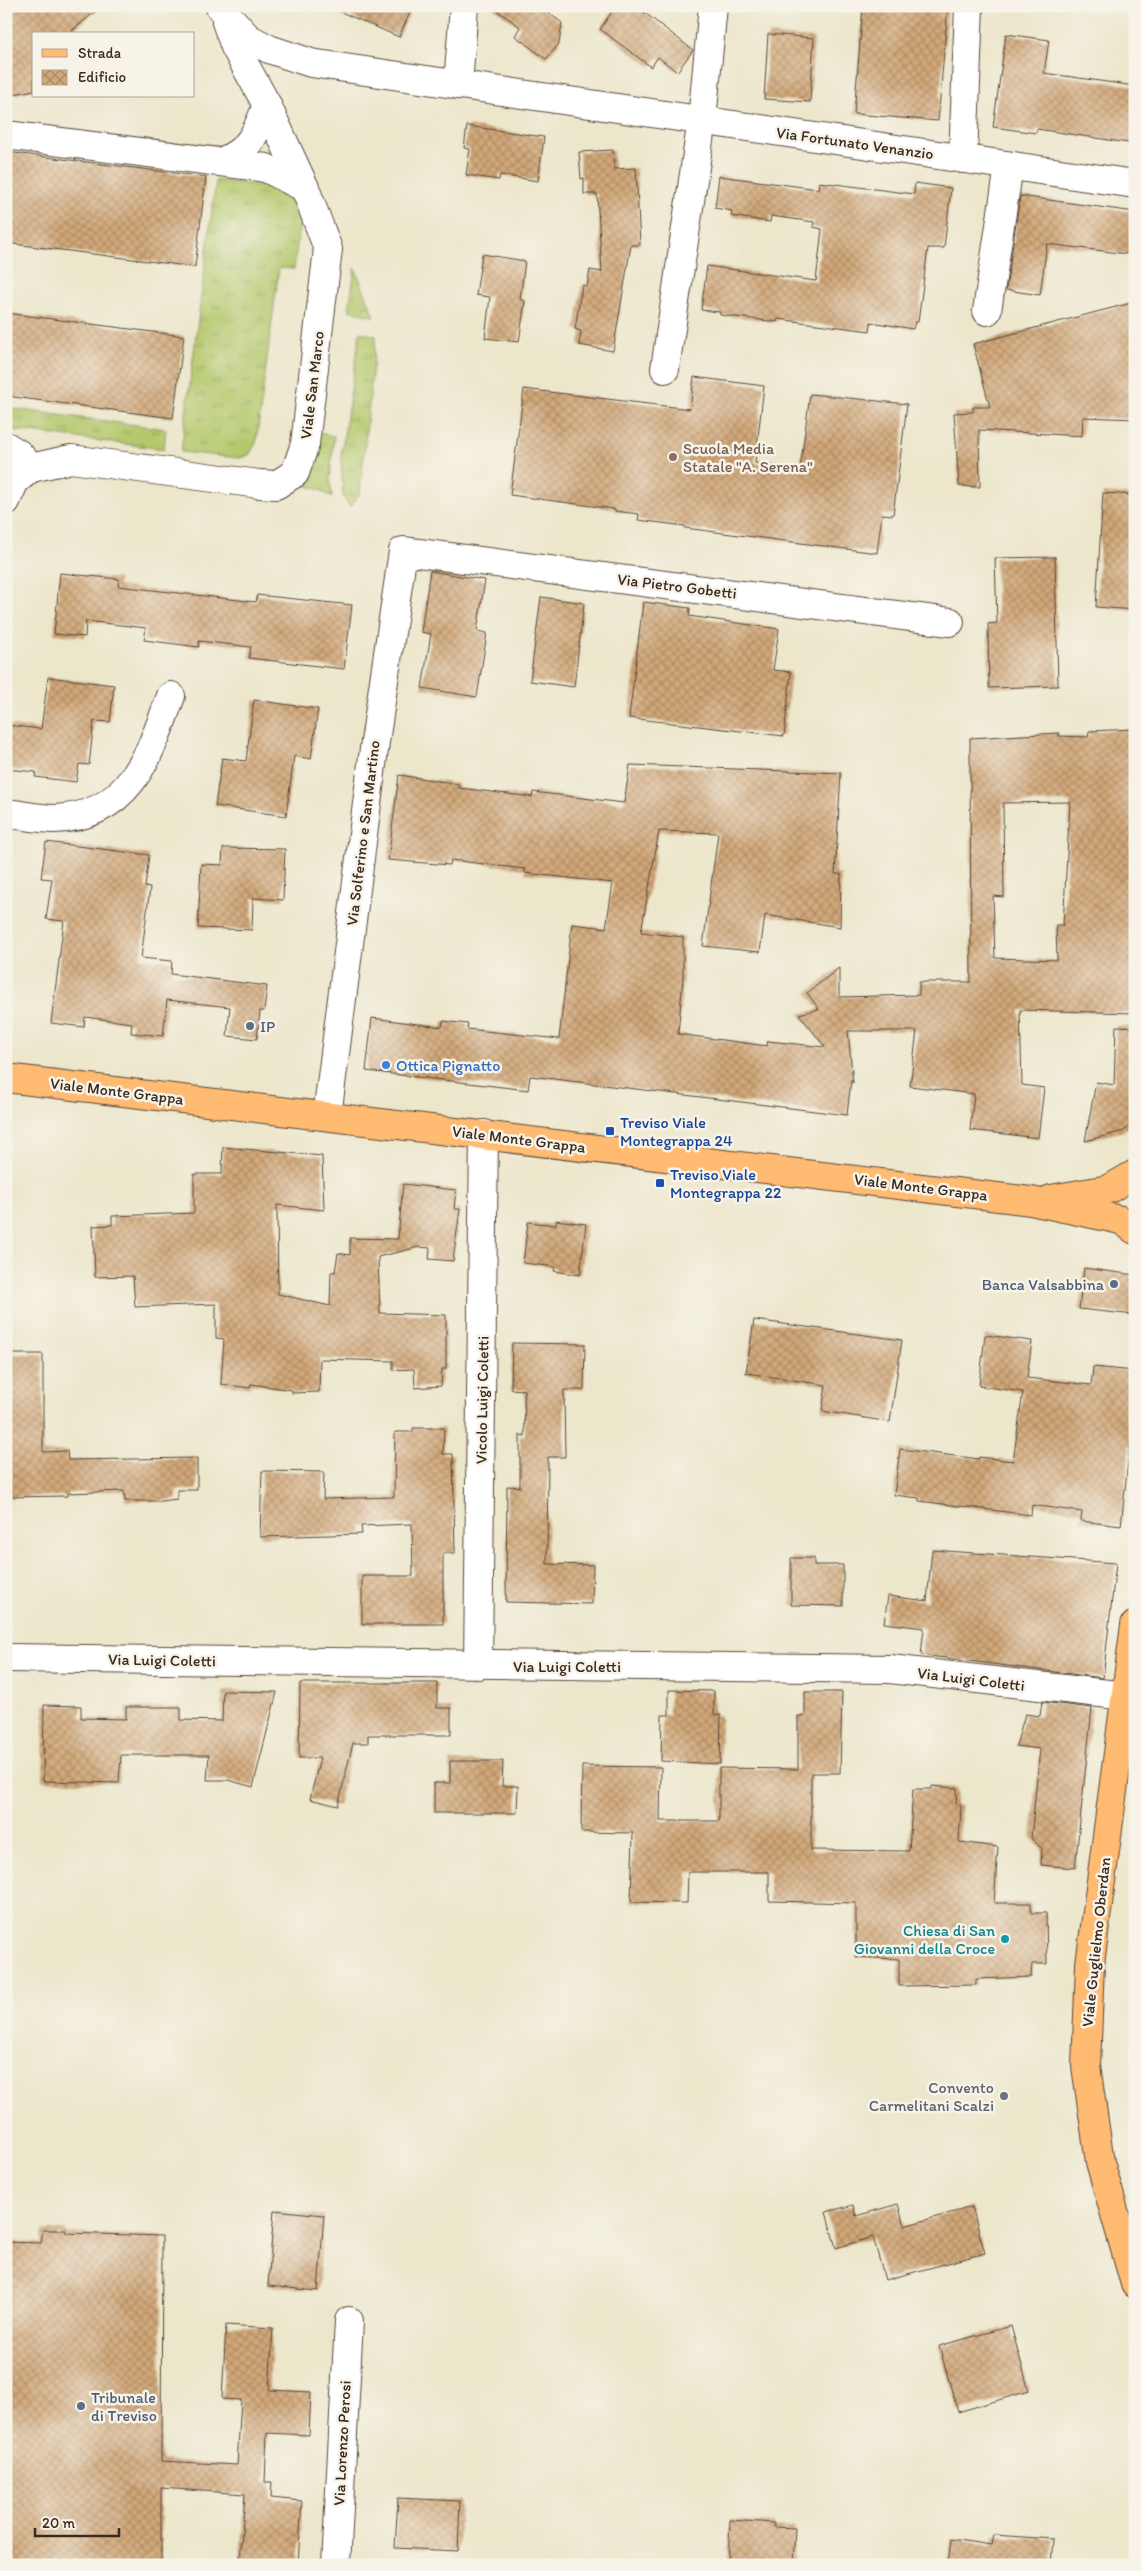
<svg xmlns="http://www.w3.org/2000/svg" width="1141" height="2571" viewBox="0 0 1141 2571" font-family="Itim,sans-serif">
	<defs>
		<pattern id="grass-tufts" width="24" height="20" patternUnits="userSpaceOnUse" patternTransform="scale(1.25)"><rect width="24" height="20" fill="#b4c86c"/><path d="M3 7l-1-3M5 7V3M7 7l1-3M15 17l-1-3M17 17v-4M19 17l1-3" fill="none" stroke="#94a358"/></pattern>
		<pattern id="building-cross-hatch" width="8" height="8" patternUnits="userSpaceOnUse" patternTransform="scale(1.25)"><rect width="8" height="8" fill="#d2a879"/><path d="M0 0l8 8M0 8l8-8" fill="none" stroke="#ac8963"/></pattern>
	</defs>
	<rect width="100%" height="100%" fill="#f7f3e8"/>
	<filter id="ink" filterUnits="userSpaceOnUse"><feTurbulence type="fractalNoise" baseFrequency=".02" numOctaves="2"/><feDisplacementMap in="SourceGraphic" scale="10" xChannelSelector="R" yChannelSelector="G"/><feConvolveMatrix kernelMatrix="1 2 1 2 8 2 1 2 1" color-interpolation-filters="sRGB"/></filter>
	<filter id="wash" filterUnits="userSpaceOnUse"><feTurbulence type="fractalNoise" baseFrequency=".0096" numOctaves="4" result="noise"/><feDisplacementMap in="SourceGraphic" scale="20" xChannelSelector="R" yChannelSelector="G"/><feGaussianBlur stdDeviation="1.12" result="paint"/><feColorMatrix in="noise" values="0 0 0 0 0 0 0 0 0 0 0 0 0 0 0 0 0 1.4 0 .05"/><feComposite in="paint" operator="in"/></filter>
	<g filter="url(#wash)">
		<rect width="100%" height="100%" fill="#ece6cb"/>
		<g fill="url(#grass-tufts)" stroke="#787945">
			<path d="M 216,180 L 280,188 L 298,202 L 301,214 L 294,269 L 279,268 L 256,443 L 249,455 L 240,458 L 181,452 Z"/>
			<path d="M 355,268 L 375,317 L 349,310 Z"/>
			<path d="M 360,332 L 376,336 L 360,493 L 350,507 L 343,497 L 341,454 Z"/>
			<path d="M 6,408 L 166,429 L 164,449 L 6,429 Z"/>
			<path d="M 319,433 L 334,436 L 330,478 L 332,498 L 321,490 L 293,482 Z"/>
		</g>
		<g id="blocks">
			<g fill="url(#building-cross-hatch)" fill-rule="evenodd">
				<path d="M 6,6 L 102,6 L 68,34 L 34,34 L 34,90 L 6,96 Z"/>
				<path d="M 327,6 L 413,6 L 399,37 Z"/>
				<path d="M 491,6 L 540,6 L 562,23 L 559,44 L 546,59 L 515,36 L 520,27 Z"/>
				<path d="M 616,6 L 636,6 L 693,50 L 677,72 L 658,57 L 651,67 L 600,29 Z"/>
				<path d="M 863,6 L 948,6 L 938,121 L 854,114 Z"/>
				<path d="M 768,34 L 814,38 L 810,102 L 764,99 Z"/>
				<path d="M 1006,34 L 1049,40 L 1044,73 L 1135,86 L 1135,144 L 1037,129 L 1036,133 L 993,127 Z"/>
				<path d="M 467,126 L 544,137 L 538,181 L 500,175 L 499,180 L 466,175 L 470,149 L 464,148 Z"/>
				<path d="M 613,150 L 614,169 L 636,168 L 640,245 L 631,245 L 613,351 L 579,345 L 581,331 L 575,329 L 582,285 L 587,286 L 590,270 L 602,272 L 597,194 L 584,194 L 584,178 L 581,179 L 579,152 Z"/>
				<path d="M 6,152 L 206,177 L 195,267 L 6,243 Z"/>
				<path d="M 719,176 L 818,189 L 819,182 L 914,194 L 915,183 L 951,188 L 944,248 L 928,248 L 918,322 L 915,322 L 913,329 L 871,322 L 870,331 L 778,319 L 777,322 L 720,315 L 720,312 L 701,310 L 707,266 L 816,281 L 822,229 L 813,227 L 814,222 L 771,216 L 770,222 L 731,216 L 732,211 L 715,208 Z"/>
				<path d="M 1020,196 L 1135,212 L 1135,255 L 1047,244 L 1040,295 L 1006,290 Z"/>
				<path d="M 482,254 L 525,261 L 520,299 L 525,301 L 519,342 L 485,338 L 490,297 L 476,295 Z"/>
				<path d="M 1135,302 L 1135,419 L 1083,417 L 1082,436 L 979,430 L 980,487 L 959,486 L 954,413 L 973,412 L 973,407 L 990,407 L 973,344 Z"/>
				<path d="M 6,313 L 184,336 L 173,418 L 6,396 Z"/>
				<path d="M 694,377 L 764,386 L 755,463 L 800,469 L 810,394 L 907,404 L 893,515 L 882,514 L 877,553 L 685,528 L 685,526 L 638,520 L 639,514 L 614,511 L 614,509 L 510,495 L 524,389 L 690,409 Z"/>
				<path d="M 1103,493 L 1135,495 L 1135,610 L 1096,607 Z"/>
				<path d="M 1055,557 L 1058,686 L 989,688 L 988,624 L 997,623 L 995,558 Z"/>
				<path d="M 430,571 L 485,580 L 477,631 L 487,633 L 477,697 L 422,688 L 431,634 L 421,632 Z"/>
				<path d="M 60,573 L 119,579 L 118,586 L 256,602 L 257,595 L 352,605 L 344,669 L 249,658 L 251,647 L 199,641 L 199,647 L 144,640 L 146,628 L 86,621 L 85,637 L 54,634 Z"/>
				<path d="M 541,597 L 584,603 L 574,687 L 530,681 Z"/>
				<path d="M 643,602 L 690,608 L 689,616 L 779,629 L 773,670 L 791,672 L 784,736 L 629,718 Z"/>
				<path d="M 48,677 L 114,685 L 110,722 L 94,721 L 89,765 L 79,764 L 76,782 L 35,777 L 36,772 L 6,769 L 6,725 L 41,729 Z"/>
				<path d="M 254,700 L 318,709 L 311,759 L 294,756 L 286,816 L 215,806 L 222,758 L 246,761 Z"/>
				<path d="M 1135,729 L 1135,1013 L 1020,1010 L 1022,1085 L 1044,1088 L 1038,1138 L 970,1130 L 974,1094 L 910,1086 L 917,1031 L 848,1031 L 853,1083 L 851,1080 L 847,1115 L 530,1076 L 528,1090 L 366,1071 L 372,1018 L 442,1027 L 443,1021 L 468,1024 L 467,1029 L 559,1039 L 572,924 L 606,928 L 613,883 L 525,873 L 525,869 L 451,860 L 450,865 L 388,860 L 399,775 L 458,784 L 459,788 L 532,797 L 533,792 L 624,803 L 630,765 L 841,773 L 835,874 L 841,874 L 840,927 L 765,915 L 760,952 L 703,946 L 718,833 L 659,831 L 641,932 L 683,937 L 683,978 L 678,1034 L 767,1046 L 768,1041 L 825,1047 L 799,1014 L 819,1009 L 807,993 L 839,968 L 839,997 L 919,995 L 919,982 L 971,982 L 970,738 L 1059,733 L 1059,736 L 1088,737 L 1089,731 ZM 1070,802 L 1063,925 L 1056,925 L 1057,960 L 995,958 L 993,896 L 1004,897 L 1003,803 Z"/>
				<path d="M 46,842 L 149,855 L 145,887 L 150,888 L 141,958 L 172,961 L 171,974 L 267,986 L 264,1011 L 260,1011 L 257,1039 L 227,1036 L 230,1007 L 167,1000 L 163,1036 L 131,1033 L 132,1023 L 85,1017 L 84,1027 L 51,1023 L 64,921 L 46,919 L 52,879 L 41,878 Z"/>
				<path d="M 223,848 L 285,849 L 283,900 L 253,898 L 252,930 L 198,928 L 201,864 L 222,865 Z"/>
				<path d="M 1116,1026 L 1135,1027 L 1135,1120 L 1124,1131 L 1085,1141 L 1096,1082 L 1114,1085 Z"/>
				<path d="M 223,1147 L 322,1156 L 324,1210 L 277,1205 L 278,1294 L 330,1306 L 331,1272 L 335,1272 L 338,1253 L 350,1255 L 350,1238 L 398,1239 L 403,1184 L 456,1190 L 454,1209 L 460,1209 L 453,1261 L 429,1259 L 430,1248 L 419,1247 L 378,1257 L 380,1313 L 446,1315 L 446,1369 L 442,1369 L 441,1386 L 415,1388 L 414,1369 L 393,1370 L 393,1361 L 320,1359 L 319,1392 L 292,1393 L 292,1390 L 251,1384 L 250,1388 L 221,1384 L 224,1339 L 216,1338 L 216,1304 L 135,1307 L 133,1276 L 95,1277 L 93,1226 L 112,1225 L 112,1216 L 194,1213 L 194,1174 L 222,1174 Z"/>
				<path d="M 556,1220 L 586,1224 L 580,1275 L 554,1271 L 555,1267 L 523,1263 L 528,1222 L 556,1225 Z"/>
				<path d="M 1084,1268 L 1135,1275 L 1135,1315 L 1079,1309 Z"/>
				<path d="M 754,1320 L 902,1340 L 890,1422 L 822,1411 L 826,1385 L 746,1373 Z"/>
				<path d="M 985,1335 L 1032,1341 L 1027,1378 L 1091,1385 L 1093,1367 L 1135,1371 L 1135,1398 L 1121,1526 L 1081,1521 L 1082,1512 L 1032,1505 L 1031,1515 L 919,1501 L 919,1498 L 894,1495 L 900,1449 L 979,1459 L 979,1457 L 1013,1461 L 1023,1392 L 979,1386 Z"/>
				<path d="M 512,1343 L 585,1344 L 584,1390 L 564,1390 L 565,1457 L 548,1457 L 547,1564 L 593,1565 L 592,1604 L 506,1602 L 507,1486 L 520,1487 L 520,1435 L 525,1436 L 524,1390 L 511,1389 Z"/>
				<path d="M 8,1354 L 43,1354 L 43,1452 L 67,1451 L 68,1460 L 197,1458 L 197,1490 L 177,1490 L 177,1499 L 161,1501 L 125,1501 L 124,1491 L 68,1493 L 68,1496 L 6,1497 L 6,1373 L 8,1373 Z"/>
				<path d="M 413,1428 L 444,1428 L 443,1454 L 453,1454 L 455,1553 L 443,1553 L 443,1624 L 362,1624 L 362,1576 L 413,1576 L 412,1524 L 361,1526 L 362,1534 L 260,1537 L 262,1471 L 324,1472 L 323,1499 L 394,1497 L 395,1432 L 413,1432 Z"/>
				<path d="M 932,1550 L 1116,1563 L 1103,1678 L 921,1655 L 924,1628 L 884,1623 L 888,1596 L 927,1601 Z"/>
				<path d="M 791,1558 L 814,1558 L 814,1565 L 843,1565 L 843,1606 L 791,1605 Z"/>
				<path d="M 300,1683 L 437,1683 L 437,1708 L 451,1708 L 451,1735 L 368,1735 L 368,1743 L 353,1743 L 338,1806 L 310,1799 L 320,1758 L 299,1758 Z"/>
				<path d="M 669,1690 L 714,1691 L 714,1715 L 721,1715 L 720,1764 L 661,1761 L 662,1715 L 669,1715 Z"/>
				<path d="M 223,1691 L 277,1692 L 253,1787 L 228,1780 L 207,1780 L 209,1755 L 121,1755 L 119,1783 L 43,1781 L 44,1705 L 81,1706 L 81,1718 L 126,1719 L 126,1707 L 181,1707 L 181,1720 L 222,1721 Z"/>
				<path d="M 805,1692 L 842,1692 L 840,1773 L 811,1773 L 811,1850 L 909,1851 L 913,1789 L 932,1789 L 932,1786 L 957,1788 L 956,1805 L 961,1806 L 959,1842 L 998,1847 L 994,1903 L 1031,1903 L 1031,1913 L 1046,1913 L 1047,1964 L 1032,1964 L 1031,1977 L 976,1979 L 976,1985 L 899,1986 L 899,1959 L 856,1957 L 856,1903 L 769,1901 L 769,1872 L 688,1872 L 687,1903 L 631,1902 L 633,1833 L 581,1832 L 582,1766 L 661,1767 L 660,1821 L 719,1821 L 719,1768 L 798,1769 L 798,1716 L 805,1716 Z"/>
				<path d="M 1042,1702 L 1092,1708 L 1075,1868 L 1041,1865 L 1042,1849 L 1031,1838 L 1040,1749 L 1016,1746 L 1025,1714 L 1040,1716 Z"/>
				<path d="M 450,1761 L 503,1761 L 502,1786 L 518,1786 L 517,1813 L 434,1813 L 434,1783 L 450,1783 Z"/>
				<path d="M 898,2204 L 904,2226 L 972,2207 L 985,2253 L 885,2280 L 873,2237 L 836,2248 L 826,2212 L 853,2205 L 856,2216 Z"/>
				<path d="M 274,2210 L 324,2215 L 318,2291 L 268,2286 Z"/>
				<path d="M 43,2230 L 66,2230 L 66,2233 L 162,2236 L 161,2461 L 237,2465 L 241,2400 L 222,2399 L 226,2325 L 273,2328 L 269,2390 L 311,2392 L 309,2435 L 267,2433 L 265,2482 L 272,2482 L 271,2498 L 302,2501 L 298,2564 L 240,2560 L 245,2494 L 161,2488 L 161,2565 L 6,2565 L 6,2242 L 41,2243 Z"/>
				<path d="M 1011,2326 L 1029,2391 L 958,2412 L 939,2346 Z"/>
				<path d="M 398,2498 L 460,2501 L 458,2551 L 395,2548 Z"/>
				<path d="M 730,2520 L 774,2523 L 774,2527 L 795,2528 L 793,2565 L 728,2565 Z"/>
				<path d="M 994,2535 L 1053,2539 L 1051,2565 L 948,2565 L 951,2539 L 992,2545 Z"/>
			</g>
		</g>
	</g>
	<g filter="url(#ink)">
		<use href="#blocks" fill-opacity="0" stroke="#564638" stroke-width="1"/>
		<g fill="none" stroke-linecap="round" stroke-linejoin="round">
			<defs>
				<g id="street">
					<path d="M 220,7 L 248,38 L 269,49 L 311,63 L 1135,184"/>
					<path d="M 458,85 L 464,6"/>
					<path d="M 6,135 L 266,168 L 305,188"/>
					<path d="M 963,159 L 969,6"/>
					<path d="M 223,161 C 251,149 256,133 267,105"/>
					<path d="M 987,311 L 1009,166"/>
					<path d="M 665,369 L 702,120 L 713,6"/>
					<path d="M 6,446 L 19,454 L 31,468"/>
					<path d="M 6,501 L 15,481 L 31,468 L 71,459 L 259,484 L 276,485 L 295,473 L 305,444 L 328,249 L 305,188 L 267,105 L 235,47 L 226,22"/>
					<path d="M 6,813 C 22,815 40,819 55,819 C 130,816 149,756 171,696"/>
					<path d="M 327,1116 L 374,749 L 403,551 L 950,622"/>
					<path d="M 6,1658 L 890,1669 L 1126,1696"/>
					<path d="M 478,1665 L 484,1134"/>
					<path d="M 336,2565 L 349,2321"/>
				</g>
				<g id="primary">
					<path d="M 6,1078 L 1031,1201 L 1121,1220 L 1135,1230"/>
					<path d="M 1051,1199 L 1109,1189 L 1135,1174"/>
					<path d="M 1135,1625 L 1090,1964 L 1086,2066 L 1100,2162 L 1135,2284"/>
				</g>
			</defs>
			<use href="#street" stroke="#564638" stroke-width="30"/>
			<use href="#primary" stroke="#564638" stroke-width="30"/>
			<use href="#street" stroke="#fff" stroke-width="28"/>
			<use href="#primary" stroke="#ffbb71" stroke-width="28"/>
		</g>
	</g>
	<circle fill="#8d6e63" stroke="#f7f3e8" stroke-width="2" cx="673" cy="457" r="5"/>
	<g fill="#5c6f8a" stroke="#f7f3e8" stroke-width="2">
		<circle cx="250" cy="1026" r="5"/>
		<circle cx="1114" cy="1284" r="5"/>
		<circle cx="81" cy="2406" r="5"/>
	</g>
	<circle fill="#3f7fe0" stroke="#f7f3e8" stroke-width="2" cx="386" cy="1065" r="5"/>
	<g fill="#1a4fb4" stroke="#f7f3e8" stroke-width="2">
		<rect x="605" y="1126" width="10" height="10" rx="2.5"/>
		<rect x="655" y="1178" width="10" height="10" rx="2.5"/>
	</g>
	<circle fill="#0f9aa8" stroke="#f7f3e8" stroke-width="2" cx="1005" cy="1939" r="5"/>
	<circle fill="#6b7280" stroke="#f7f3e8" stroke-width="2" cx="1004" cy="2096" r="5"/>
	<g text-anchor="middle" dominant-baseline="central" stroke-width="5" stroke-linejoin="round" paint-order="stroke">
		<g font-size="16" fill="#3b2a1e" stroke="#f7f3e8">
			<text transform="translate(855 143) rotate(8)">Via Fortunato Venanzio</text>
			<text transform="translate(312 385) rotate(-83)">Viale San Marco</text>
			<text transform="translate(677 586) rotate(7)">Via Pietro Gobetti</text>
			<text transform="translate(363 833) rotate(-83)">Via Solferino e San Martino</text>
			<text transform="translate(117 1091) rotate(7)">Viale Monte Grappa</text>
			<text transform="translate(519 1139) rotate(7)">Viale Monte Grappa</text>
			<text transform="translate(921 1187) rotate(7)">Viale Monte Grappa</text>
			<text transform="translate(482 1400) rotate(-89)">Vicolo Luigi Coletti</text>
			<text transform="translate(162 1660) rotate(1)">Via Luigi Coletti</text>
			<text x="567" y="1666">Via Luigi Coletti</text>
			<text transform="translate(971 1679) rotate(7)">Via Luigi Coletti</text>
			<text transform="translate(1096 1942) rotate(-84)">Viale Guglielmo Oberdan</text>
			<text transform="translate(342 2443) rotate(-87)">Via Lorenzo Perosi</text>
		</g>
		<g font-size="16" fill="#785e54" stroke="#f7f3e8" text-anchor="start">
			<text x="683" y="448">Scuola Media<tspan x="683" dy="18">Statale "A. Serena"</tspan></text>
		</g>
		<g font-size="16" fill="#4e5e75" stroke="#f7f3e8" text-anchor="start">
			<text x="260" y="1026">IP</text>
			<text x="1104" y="1284" text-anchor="end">Banca Valsabbina</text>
			<text x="91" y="2397">Tribunale<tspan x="91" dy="18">di Treviso</tspan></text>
		</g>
		<g font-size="16" fill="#366cbe" stroke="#f7f3e8" text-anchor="start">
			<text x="396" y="1065">Ottica Pignatto</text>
		</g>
		<g font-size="16" fill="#164399" stroke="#f7f3e8" text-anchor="start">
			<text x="620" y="1122">Treviso Viale<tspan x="620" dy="18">Montegrappa 24</tspan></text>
			<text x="670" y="1174">Treviso Viale<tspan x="670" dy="18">Montegrappa 22</tspan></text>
		</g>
		<g font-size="16" fill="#0d838f" stroke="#f7f3e8" text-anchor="end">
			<text x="995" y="1930">Chiesa di San<tspan x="995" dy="18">Giovanni della Croce</tspan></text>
		</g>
		<g font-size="16" fill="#5b616d" stroke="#f7f3e8" text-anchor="end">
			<text x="994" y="2087">Convento<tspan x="994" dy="18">Carmelitani Scalzi</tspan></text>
		</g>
	</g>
	<rect width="1141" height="2571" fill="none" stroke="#f7f3e8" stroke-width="25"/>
	<rect x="32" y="32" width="162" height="65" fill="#f7f3e8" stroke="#aca397"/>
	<rect x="42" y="49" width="25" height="8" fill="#ffbb71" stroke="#aca397"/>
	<text x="78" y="58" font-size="15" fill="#3b2a1e">Strada</text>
	<rect x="42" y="70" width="25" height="15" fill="url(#building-cross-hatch)" stroke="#aca397"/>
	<text x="78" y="82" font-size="15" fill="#3b2a1e">Edificio</text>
	<path d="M35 2528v8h84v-8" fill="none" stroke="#3b2a1e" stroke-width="2.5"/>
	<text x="42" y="2528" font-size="15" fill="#3b2a1e" stroke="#f7f3e8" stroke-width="4" paint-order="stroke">20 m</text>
</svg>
